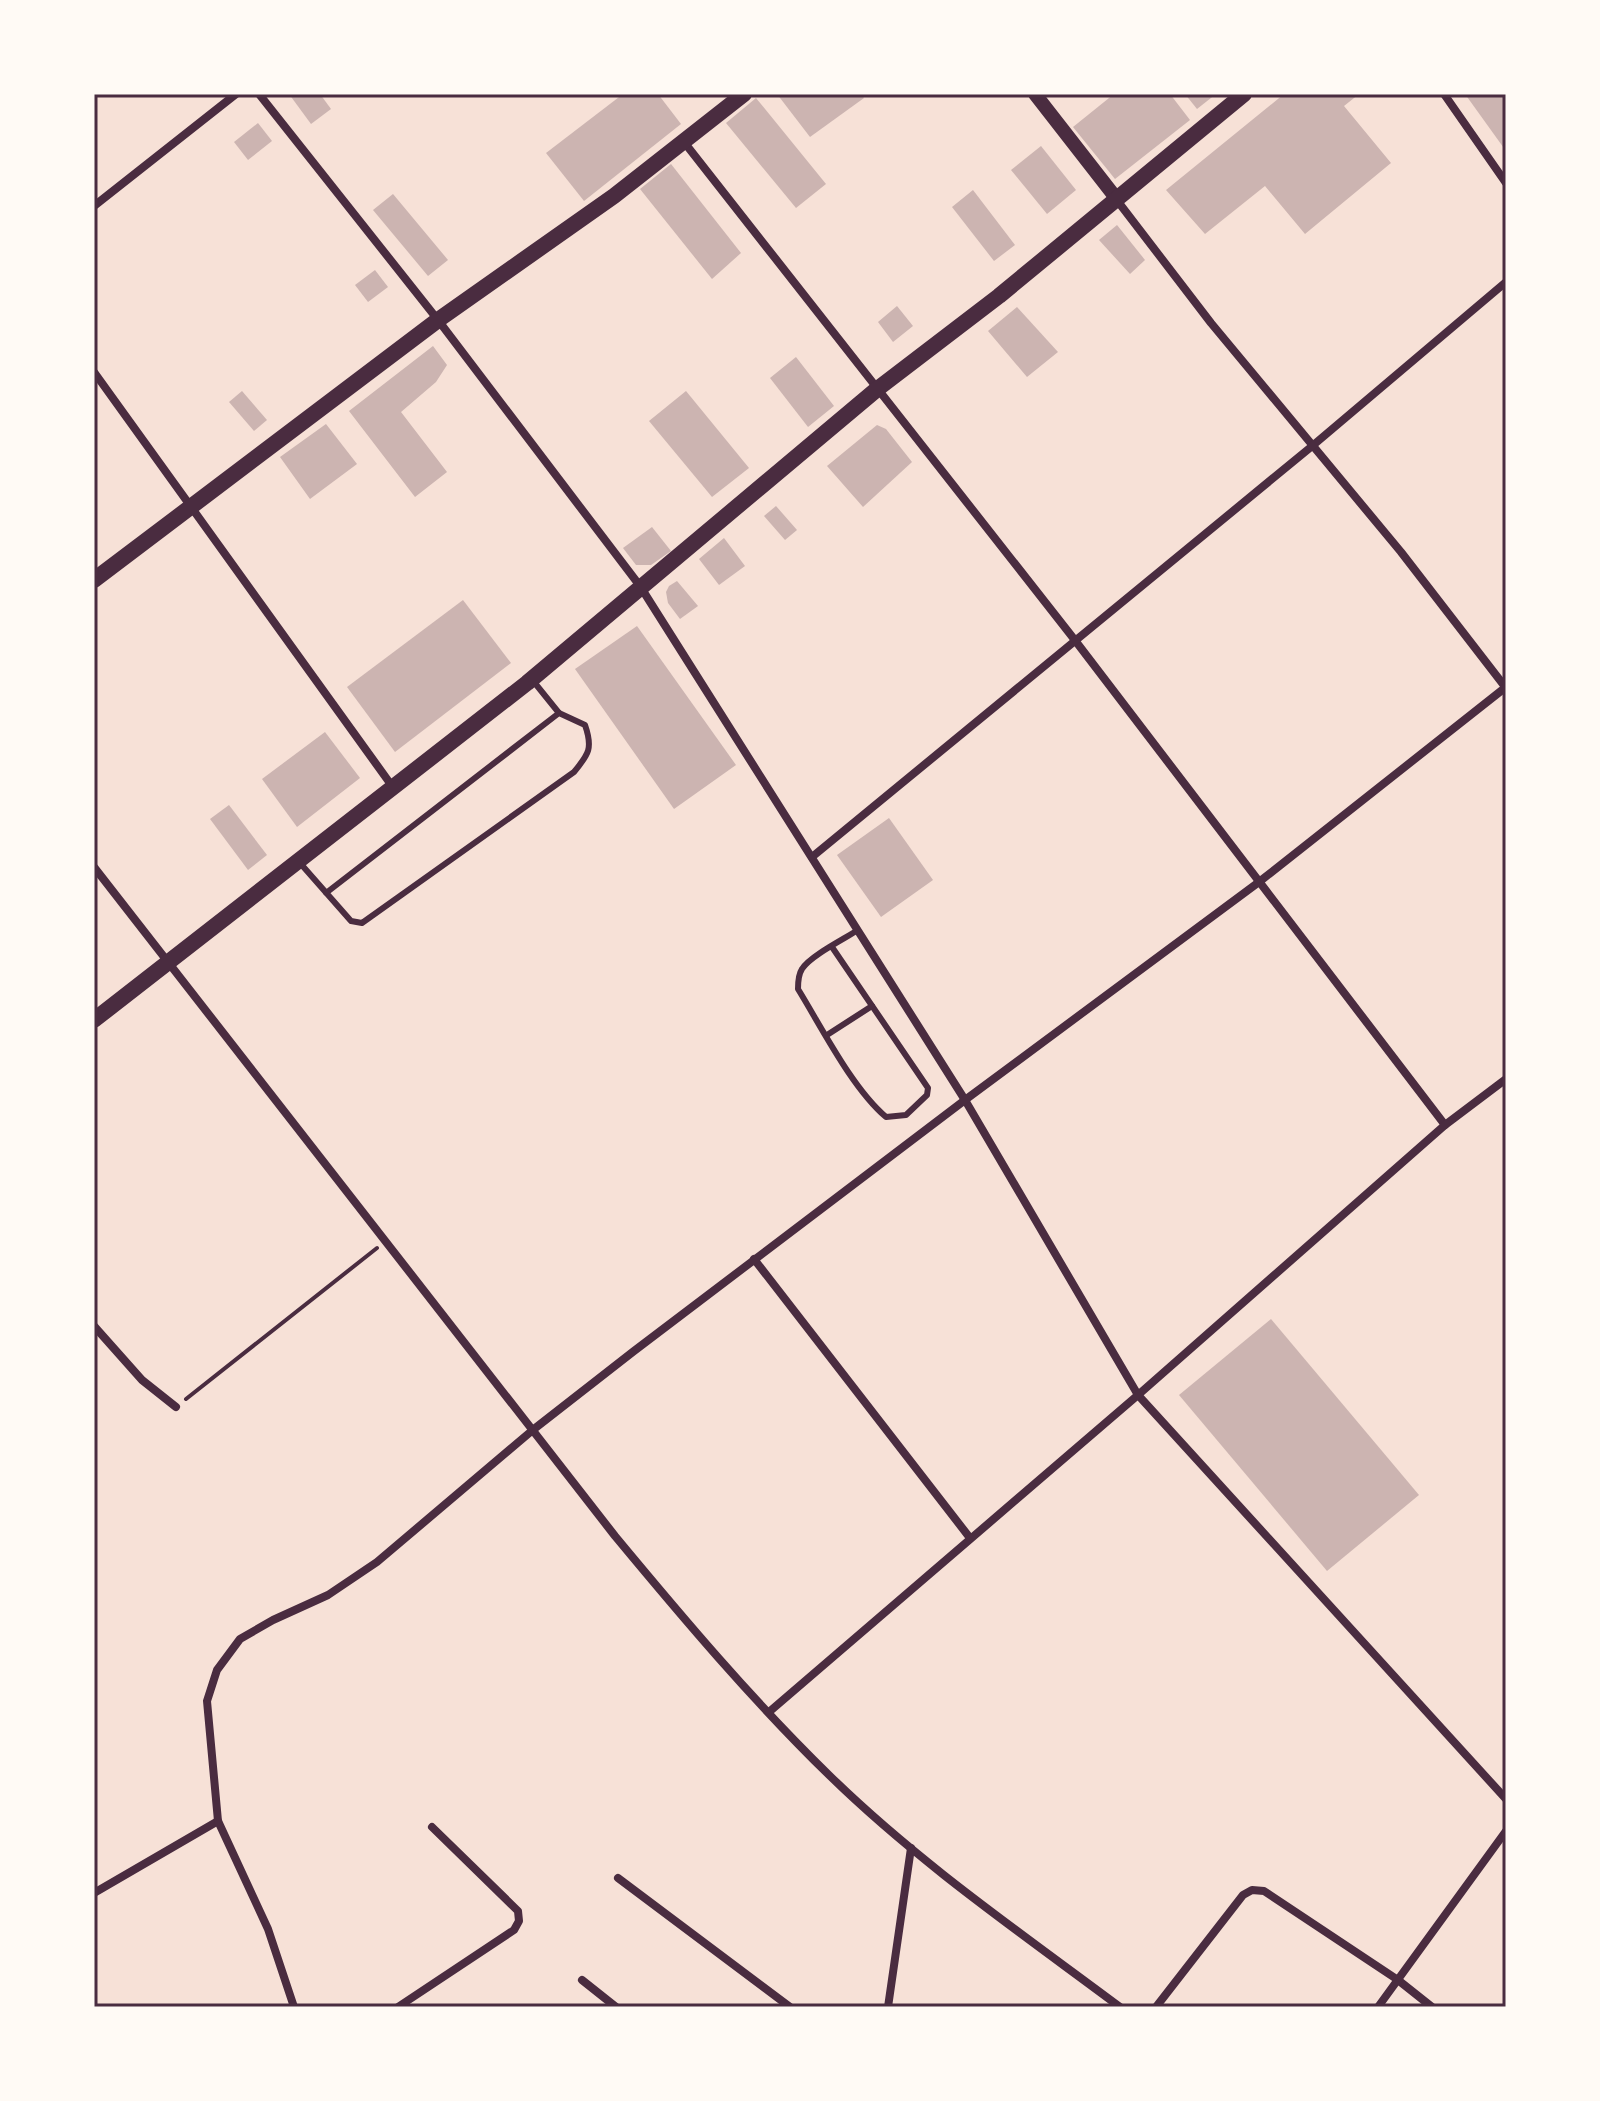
<svg xmlns="http://www.w3.org/2000/svg" width="1600" height="2101" viewBox="0 0 1600 2101" font-family="Merriweather,serif">
	<rect width="100%" height="100%" fill="#f7e1d7"/>
	<g fill="#ccb4b1">
		<path d="M 289,94 L 320,94 L 331,109 L 311,124 Z"/>
		<path d="M 623,94 L 658,94 L 681,124 L 584,201 L 546,153 Z"/>
		<path d="M 777,94 L 861,94 L 864,98 L 810,137 Z"/>
		<path d="M 1114,94 L 1170,94 L 1190,120 L 1115,179 L 1073,127 Z"/>
		<path d="M 1185,94 L 1216,94 L 1197,109 Z"/>
		<path d="M 1284,94 L 1359,94 L 1344,106 L 1391,163 L 1305,234 L 1265,186 L 1205,234 L 1166,190 Z"/>
		<path d="M 1465,94 L 1506,94 L 1506,151 Z"/>
		<path d="M 756,98 L 826,184 L 796,208 L 726,123 Z"/>
		<path d="M 258,123 L 272,141 L 248,160 L 234,142 Z"/>
		<path d="M 1041,146 L 1076,190 L 1047,214 L 1011,170 Z"/>
		<path d="M 671,164 L 741,253 L 712,279 L 640,189 Z"/>
		<path d="M 973,190 L 1015,245 L 994,261 L 952,207 Z"/>
		<path d="M 393,194 L 448,260 L 428,276 L 373,210 Z"/>
		<path d="M 1117,225 L 1145,260 L 1130,274 L 1099,240 Z"/>
		<path d="M 375,270 L 388,287 L 368,302 L 355,285 Z"/>
		<path d="M 897,306 L 913,326 L 893,342 L 878,322 Z"/>
		<path d="M 1017,307 L 1058,352 L 1027,377 L 988,331 Z"/>
		<path d="M 433,346 L 447,365 L 436,382 L 401,412 L 447,472 L 415,497 L 349,411 Z"/>
		<path d="M 796,357 L 834,406 L 808,427 L 770,378 Z"/>
		<path d="M 242,391 L 267,420 L 254,431 L 229,402 Z"/>
		<path d="M 686,391 L 749,468 L 712,497 L 649,421 Z"/>
		<path d="M 326,424 L 357,464 L 310,499 L 280,457 Z"/>
		<path d="M 877,425 L 886,429 L 912,462 L 863,507 L 827,466 Z"/>
		<path d="M 776,506 L 797,530 L 785,540 L 764,516 Z"/>
		<path d="M 652,527 L 671,551 L 651,565 L 636,565 L 623,548 Z"/>
		<path d="M 724,538 L 745,566 L 719,585 L 699,559 Z"/>
		<path d="M 677,581 L 698,606 L 680,619 L 668,603 L 666,592 L 669,586 Z"/>
		<path d="M 463,600 L 511,663 L 395,752 L 347,687 Z"/>
		<path d="M 637,626 L 736,765 L 674,809 L 575,669 Z"/>
		<path d="M 325,732 L 360,778 L 297,827 L 262,779 Z"/>
		<path d="M 229,805 L 267,855 L 248,870 L 210,819 Z"/>
		<path d="M 889,818 L 933,880 L 881,917 L 837,855 Z"/>
		<path d="M 1271,1319 L 1419,1495 L 1327,1571 L 1179,1395 Z"/>
	</g>
	<g fill="none" stroke-linecap="round" stroke-linejoin="round">
		<path stroke="#4a2c40" stroke-width="4" d="M 186,1399 L 377,1248"/>
		<g stroke="#4a2c40" stroke-width="6">
			<path d="M 534,682 L 559,713"/>
			<path d="M 300,863 L 351,921 L 362,923 L 574,772 C 589,754 593,748 585,725 L 559,713 L 326,893"/>
			<path d="M 832,947 L 928,1088 L 927,1095 L 906,1115 L 886,1117 C 852,1088 822,1028 798,989 C 798,983 798,975 802,969 C 810,956 844,939 858,930"/>
			<path d="M 827,1035 L 872,1006"/>
		</g>
		<g stroke="#4a2c40" stroke-width="8">
			<path d="M 259,94 L 438,320 L 640,586 L 965,1100 L 1138,1395 L 1506,1799"/>
			<path d="M 1444,94 L 1506,183"/>
			<path d="M 684,142 L 1074,639 L 1445,1125"/>
			<path d="M 1116,199 L 1211,323 L 1401,552 L 1506,688"/>
			<path d="M 94,206 L 236,94"/>
			<path d="M 94,372 L 392,786"/>
			<path d="M 812,857 L 1311,447 L 1506,282"/>
			<path d="M 94,867 L 615,1536 C 683,1618 753,1701 830,1776 C 918,1862 1021,1933 1120,2007"/>
			<path d="M 754,1259 L 970,1538"/>
			<path d="M 94,1326 L 142,1380 L 176,1407"/>
			<path d="M 769,1712 L 1138,1395 L 1445,1125 L 1506,1079"/>
			<path d="M 618,1878 L 790,2007"/>
			<path d="M 94,1893 L 218,1821"/>
			<path d="M 582,1980 L 616,2007"/>
			<path d="M 294,2007 L 268,1929 L 218,1821 L 207,1701 L 217,1670 L 240,1639 L 273,1620 L 328,1595 L 377,1562 L 534,1429 L 634,1351 L 965,1100 L 1259,882 L 1506,687"/>
			<path d="M 398,2007 L 514,1930 L 519,1921 L 518,1911 L 432,1827"/>
			<path d="M 888,2007 L 911,1848"/>
			<path d="M 1156,2007 L 1243,1895 L 1252,1890 L 1264,1891 L 1398,1980 L 1432,2007"/>
			<path d="M 1378,2007 L 1506,1831"/>
		</g>
		<path stroke="#4a2c40" stroke-width="14" d="M 1035,94 L 1116,198"/>
		<g stroke="#4a2c40" stroke-width="16">
			<path d="M 94,580 L 438,320 L 614,196 L 744,94"/>
			<path d="M 94,1020 L 527,683 L 876,390 L 999,296 L 1244,94"/>
		</g>
	</g>
	<rect width="1600" height="2101" fill="none" stroke="#fffaf5" stroke-width="192"/>
	<rect x="96" y="96" width="1408" height="1909" fill="none" stroke="#4a2c40" stroke-width="3"/>
</svg>
